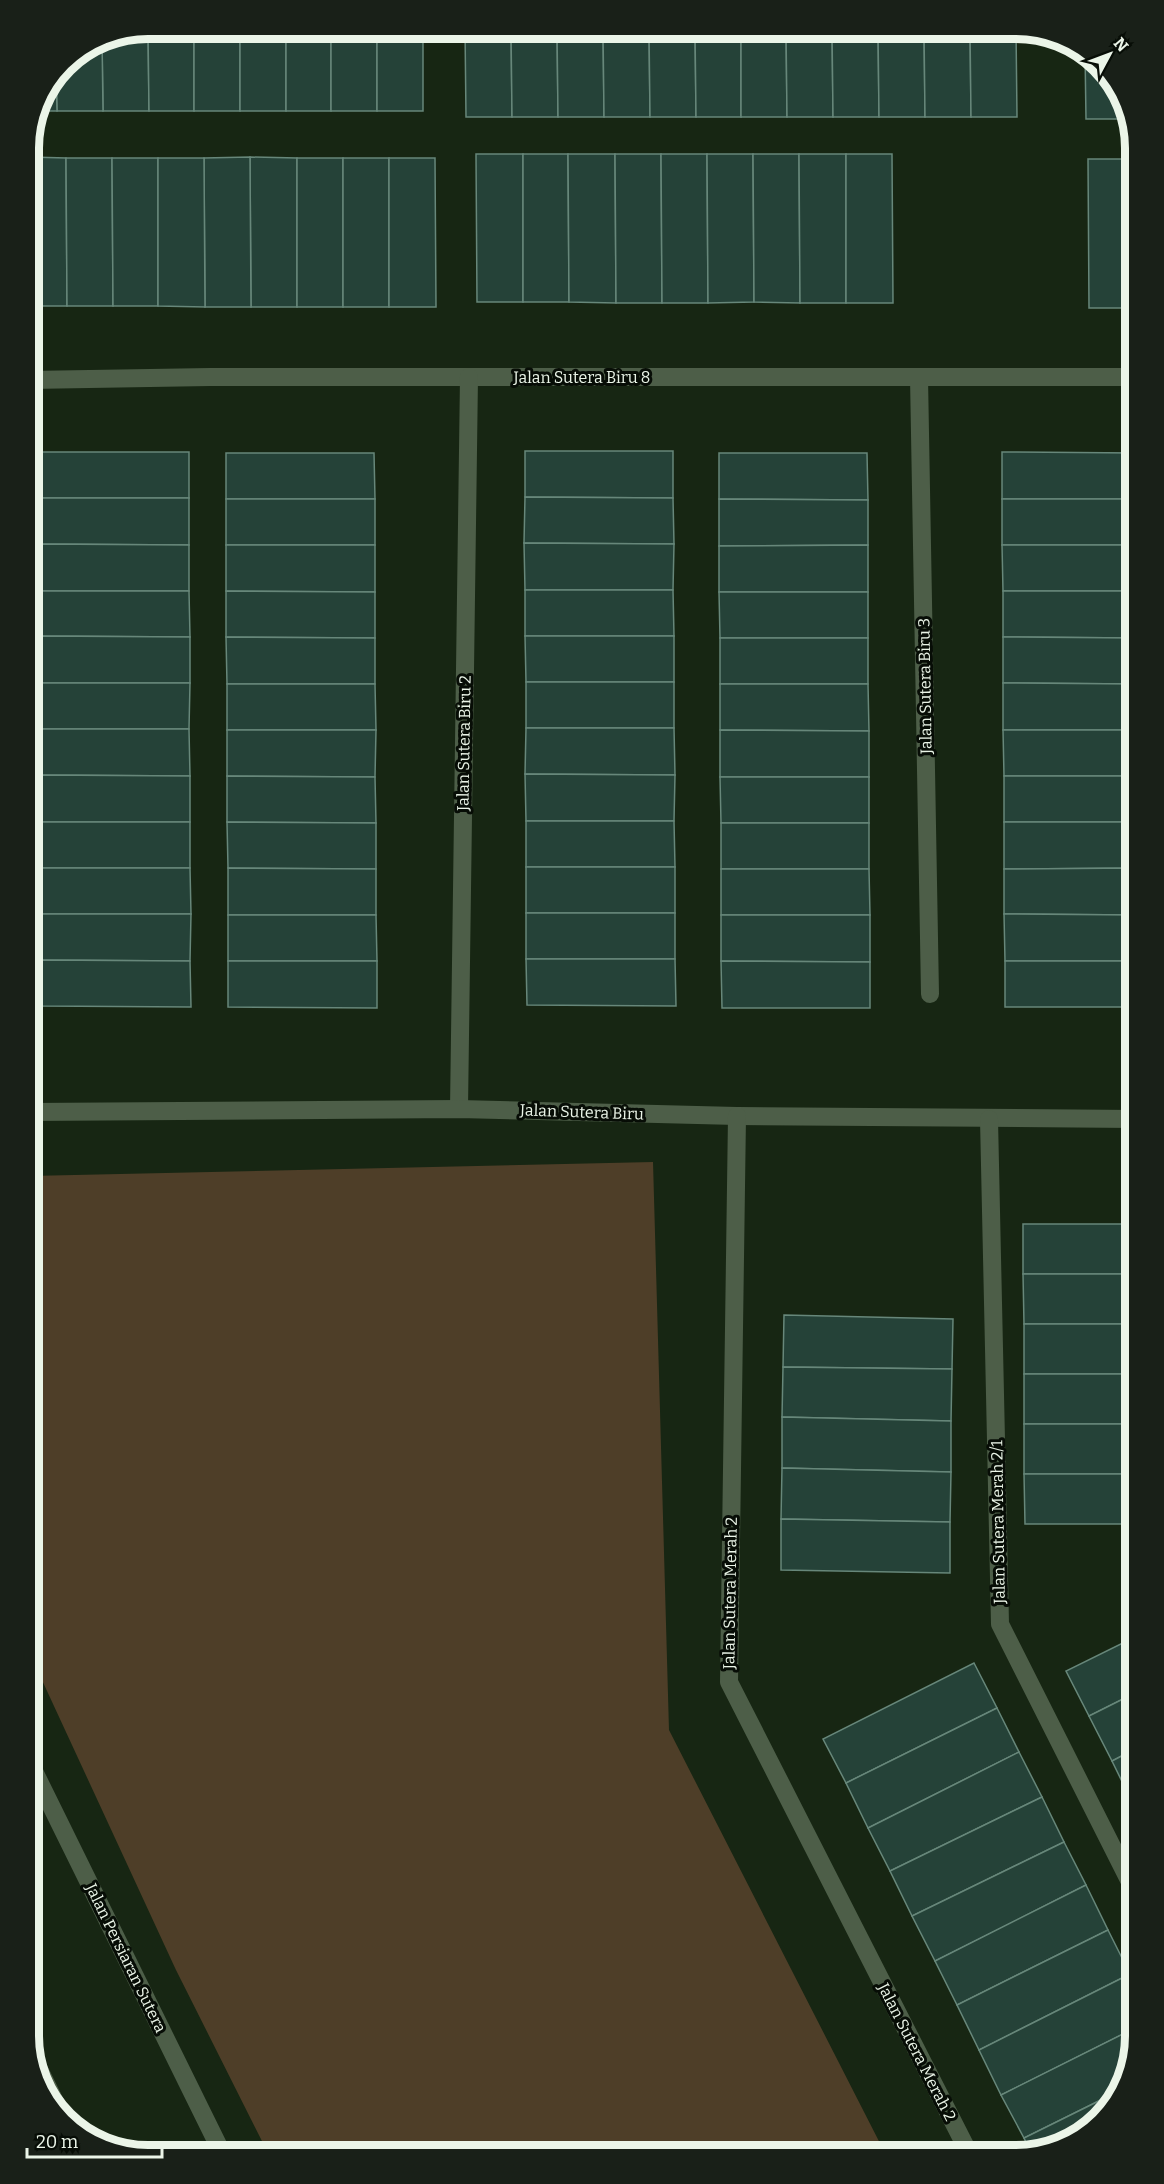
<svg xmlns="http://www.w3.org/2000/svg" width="1164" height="2184" viewBox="0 0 1164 2184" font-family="Bitter,serif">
	<rect width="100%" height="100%" fill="#172613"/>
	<path fill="#4e3e28" d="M 653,1162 L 669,1730 L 886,2155 L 269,2155 L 176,1970 L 29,1652 L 29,1176 Z"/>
	<g fill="#254238" stroke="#67877a" stroke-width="1.5">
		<path d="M 148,29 L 149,111 L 103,111 L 102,38 Z"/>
		<path d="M 148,29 L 194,29 L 194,111 L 149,111 Z"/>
		<rect x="194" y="29" width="46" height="82"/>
		<rect x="240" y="29" width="46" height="82"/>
		<rect x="286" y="29" width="45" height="82"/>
		<rect x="331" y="29" width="46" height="82"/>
		<rect x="377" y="29" width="46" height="82"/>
		<path d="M 465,29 L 511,29 L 512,117 L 466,117 Z"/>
		<path d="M 511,29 L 557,29 L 558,117 L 512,117 Z"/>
		<path d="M 557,29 L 603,29 L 604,117 L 558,117 Z"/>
		<path d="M 603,29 L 649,29 L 650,117 L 604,117 Z"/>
		<path d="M 649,29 L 695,29 L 696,117 L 650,117 Z"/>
		<path d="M 695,29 L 741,29 L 741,117 L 696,117 Z"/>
		<path d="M 741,29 L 786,29 L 787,117 L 741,117 Z"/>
		<path d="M 786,29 L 832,29 L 833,117 L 787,117 Z"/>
		<path d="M 832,29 L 878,29 L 879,117 L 833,117 Z"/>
		<path d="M 878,29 L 924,29 L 925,117 L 879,117 Z"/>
		<path d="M 924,29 L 970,29 L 971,117 L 925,117 Z"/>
		<path d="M 970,29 L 1016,29 L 1017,117 L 971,117 Z"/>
		<path d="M 102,38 L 103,111 L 57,111 L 56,74 L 64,63 Z"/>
		<path d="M 1085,52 L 1089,53 L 1126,102 L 1130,119 L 1086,119 Z"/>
		<path d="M 56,74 L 57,111 L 36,111 L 38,102 Z"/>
		<path d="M 476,154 L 523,154 L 523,302 L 477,302 Z"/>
		<path d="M 523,154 L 568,154 L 569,302 L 523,302 Z"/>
		<path d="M 568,154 L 615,154 L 616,303 L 569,302 Z"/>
		<path d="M 615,154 L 661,154 L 662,303 L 616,303 Z"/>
		<path d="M 661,154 L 707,154 L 708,303 L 662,303 Z"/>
		<path d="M 707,154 L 753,154 L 754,302 L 708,303 Z"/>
		<path d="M 753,154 L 799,154 L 800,303 L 754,302 Z"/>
		<path d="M 799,154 L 846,154 L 846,303 L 800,303 Z"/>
		<path d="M 846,154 L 892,154 L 893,303 L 846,303 Z"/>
		<path d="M 29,157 L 66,158 L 67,306 L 29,306 Z"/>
		<path d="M 250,157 L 297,158 L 297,307 L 251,307 Z"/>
		<path d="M 250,157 L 251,307 L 205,307 L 204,158 Z"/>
		<path d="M 66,158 L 112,158 L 113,306 L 67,306 Z"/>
		<path d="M 112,158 L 158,158 L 158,306 L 113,306 Z"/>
		<path d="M 158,158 L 204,158 L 205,307 L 158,306 Z"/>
		<rect x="297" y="158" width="46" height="149"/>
		<rect x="343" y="158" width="46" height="149"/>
		<path d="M 389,158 L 435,158 L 436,307 L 389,307 Z"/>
		<path d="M 1088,159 L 1134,159 L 1135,308 L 1089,308 Z"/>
		<path d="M 1134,159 L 1135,159 L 1135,308 Z"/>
		<path d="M 525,451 L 673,451 L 673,498 L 525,497 Z"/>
		<rect x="40" y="452" width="149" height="46"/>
		<path d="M 1002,452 L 1135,453 L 1135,499 L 1002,499 Z"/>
		<path d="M 226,453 L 374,453 L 375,499 L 226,499 Z"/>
		<path d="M 719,453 L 867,453 L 868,500 L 719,499 Z"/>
		<path d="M 525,497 L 673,498 L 674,544 L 524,543 Z"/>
		<path d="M 40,498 L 189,498 L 189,545 L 40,544 Z"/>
		<rect x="226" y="499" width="149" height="46"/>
		<path d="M 719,499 L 868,500 L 868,545 L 719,546 Z"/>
		<rect x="1002" y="499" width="133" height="46"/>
		<path d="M 524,543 L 674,544 L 673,590 L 525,590 Z"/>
		<path d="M 40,544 L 189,545 L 189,591 L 41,591 Z"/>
		<path d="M 226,545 L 375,545 L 375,592 L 226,591 Z"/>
		<path d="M 868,545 L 868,592 L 719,592 L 719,546 Z"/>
		<path d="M 1002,545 L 1135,545 L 1135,591 L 1003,591 Z"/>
		<path d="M 525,590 L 673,590 L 674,636 L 525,636 Z"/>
		<path d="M 41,591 L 189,591 L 190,637 L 41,636 Z"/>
		<path d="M 226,591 L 375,592 L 375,638 L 226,637 Z"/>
		<path d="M 1003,591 L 1135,591 L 1135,638 L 1003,637 Z"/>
		<path d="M 719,592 L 868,592 L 868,638 L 720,638 Z"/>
		<path d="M 41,636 L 190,637 L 190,683 L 41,683 Z"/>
		<path d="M 525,636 L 674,636 L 674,682 L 526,682 Z"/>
		<path d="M 226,637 L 375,638 L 375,684 L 227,684 Z"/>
		<path d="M 1003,637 L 1135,638 L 1135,684 L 1003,683 Z"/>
		<rect x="720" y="638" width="148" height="46"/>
		<rect x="526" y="682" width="148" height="46"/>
		<path d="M 41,683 L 190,683 L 189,729 L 41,729 Z"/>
		<path d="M 1003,683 L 1135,684 L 1135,730 L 1003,730 Z"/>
		<path d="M 227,684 L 375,684 L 376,730 L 227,730 Z"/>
		<path d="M 720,684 L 868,684 L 869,731 L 720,730 Z"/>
		<path d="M 526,728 L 674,728 L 675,775 L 525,774 Z"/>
		<path d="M 41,729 L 189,729 L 190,776 L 41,775 Z"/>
		<path d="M 227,730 L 376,730 L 375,777 L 227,776 Z"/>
		<path d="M 720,730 L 869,731 L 869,777 L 720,777 Z"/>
		<path d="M 1003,730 L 1135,730 L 1135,776 L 1004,776 Z"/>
		<path d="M 525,774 L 675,775 L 674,821 L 526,821 Z"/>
		<path d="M 41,775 L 190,776 L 190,822 L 42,822 Z"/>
		<path d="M 227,776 L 375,777 L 376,823 L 227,822 Z"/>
		<rect x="1004" y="776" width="131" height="46"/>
		<path d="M 720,777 L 869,777 L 869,823 L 721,823 Z"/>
		<path d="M 526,821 L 674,821 L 675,867 L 526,867 Z"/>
		<path d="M 42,822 L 190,822 L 190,868 L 41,868 Z"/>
		<path d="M 227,822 L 376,823 L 376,869 L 228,868 Z"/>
		<path d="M 1004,822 L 1135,822 L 1135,868 L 1004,869 Z"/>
		<rect x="721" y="823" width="148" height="46"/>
		<rect x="526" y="867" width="149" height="46"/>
		<path d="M 41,868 L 190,868 L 191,914 L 42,914 Z"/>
		<path d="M 228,868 L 376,869 L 376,915 L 228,915 Z"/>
		<path d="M 1135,868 L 1135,915 L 1004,914 L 1004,869 Z"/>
		<path d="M 721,869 L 869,869 L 870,915 L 721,915 Z"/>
		<rect x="526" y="913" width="149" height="46"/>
		<path d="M 42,914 L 191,914 L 190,961 L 42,960 Z"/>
		<path d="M 1004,914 L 1135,915 L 1135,961 L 1005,961 Z"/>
		<path d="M 228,915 L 376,915 L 377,961 L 228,961 Z"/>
		<path d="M 721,915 L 870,915 L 870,962 L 721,961 Z"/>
		<path d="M 526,959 L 675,959 L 676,1006 L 527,1005 Z"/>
		<path d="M 42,960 L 190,961 L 191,1007 L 42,1006 Z"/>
		<path d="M 228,961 L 377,961 L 377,1008 L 228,1007 Z"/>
		<path d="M 721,961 L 870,962 L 870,1008 L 722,1008 Z"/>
		<rect x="1005" y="961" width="130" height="46"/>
		<rect x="1023" y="1224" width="112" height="50"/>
		<path d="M 1023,1274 L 1135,1274 L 1135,1324 L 1024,1324 Z"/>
		<path d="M 784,1315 L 953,1319 L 952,1369 L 783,1367 Z"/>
		<rect x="1024" y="1324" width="111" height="50"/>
		<path d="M 783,1367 L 952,1369 L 951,1421 L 782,1417 Z"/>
		<rect x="1024" y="1374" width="111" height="50"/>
		<path d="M 782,1417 L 951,1421 L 951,1472 L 782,1468 Z"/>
		<rect x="1024" y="1424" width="111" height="50"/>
		<path d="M 782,1468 L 951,1472 L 950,1522 L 781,1519 Z"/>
		<path d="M 1024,1474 L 1135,1474 L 1135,1524 L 1025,1524 Z"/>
		<path d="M 781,1519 L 950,1522 L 950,1573 L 781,1570 Z"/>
		<path d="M 1135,1637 L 1135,1693 L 1089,1716 L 1066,1671 Z"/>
		<path d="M 974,1663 L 997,1708 L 846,1783 L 823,1739 Z"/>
		<path d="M 1135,1693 L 1135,1749 L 1112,1761 L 1089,1716 Z"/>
		<path d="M 997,1708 L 1019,1752 L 868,1828 L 846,1783 Z"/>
		<path d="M 1135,1749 L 1135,1805 L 1134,1806 L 1112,1761 Z"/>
		<path d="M 1019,1752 L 1042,1797 L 890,1871 L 868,1828 Z"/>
		<path d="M 1042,1797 L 1064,1842 L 912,1916 L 890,1871 Z"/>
		<path d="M 1064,1842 L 1086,1885 L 935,1961 L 912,1916 Z"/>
		<path d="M 1086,1885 L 1108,1930 L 957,2005 L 935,1961 Z"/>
		<path d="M 1108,1930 L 1130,1974 L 979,2050 L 957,2005 Z"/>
		<path d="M 1130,1974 L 1135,1985 L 1135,2028 L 1001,2095 L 979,2050 Z"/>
		<path d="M 1135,2028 L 1135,2037 L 1119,2091 L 1024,2138 L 1001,2095 Z"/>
		<path d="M 1119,2091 L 1116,2102 L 1062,2146 L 1031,2153 L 1024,2138 Z"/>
	</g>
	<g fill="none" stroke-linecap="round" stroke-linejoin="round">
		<g stroke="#4d5e48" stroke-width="18">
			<path d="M 919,377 L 930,994"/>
			<path d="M 29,380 L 210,377 L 1135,377"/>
			<path d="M 459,1109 L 469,377"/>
			<path d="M 29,1112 L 459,1109 L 737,1116 L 1135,1119"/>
			<path d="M 737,1116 L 729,1682 L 970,2155"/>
			<path d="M 989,1119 L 1000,1624 L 1135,1892"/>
			<path d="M 29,1761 L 223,2155"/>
			<path d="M 32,2055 L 57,2106"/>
		</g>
	</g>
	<g text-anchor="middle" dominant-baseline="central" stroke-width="6" stroke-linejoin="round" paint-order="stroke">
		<g font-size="16" fill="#ebf5e8" stroke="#070d06">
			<text x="582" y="377">Jalan Sutera Biru 8</text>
			<text transform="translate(925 686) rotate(-91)">Jalan Sutera Biru 3</text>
			<text transform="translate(464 743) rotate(-89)">Jalan Sutera Biru 2</text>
			<text transform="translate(582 1112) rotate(2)">Jalan Sutera Biru</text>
			<text transform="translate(998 1522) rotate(-91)">Jalan Sutera Merah 2/1</text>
			<text transform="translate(730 1593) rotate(-89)">Jalan Sutera Merah 2</text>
			<text transform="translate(126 1958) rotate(64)">Jalan Persiaran Sutera</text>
			<text transform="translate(917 2052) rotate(63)">Jalan Sutera Merah 2</text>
		</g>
	</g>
	<path d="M0 0H1164V2184H0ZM148 39H1016A109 109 0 0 1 1125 148V2036A109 109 0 0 1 1016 2145H148A109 109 0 0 1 39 2036V148A109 109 0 0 1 148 39Z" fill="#192018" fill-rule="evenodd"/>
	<path fill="none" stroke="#ebf5e8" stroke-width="8" d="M148 39H1016A109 109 0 0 1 1125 148V2036A109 109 0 0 1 1016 2145H148A109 109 0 0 1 39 2036V148A109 109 0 0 1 148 39Z"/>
	<g transform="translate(1110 54) rotate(49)" stroke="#070d06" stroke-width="4.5" paint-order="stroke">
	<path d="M0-4.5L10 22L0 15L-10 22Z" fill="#ebf5e8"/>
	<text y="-9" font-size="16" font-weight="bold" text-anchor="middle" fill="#ebf5e8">N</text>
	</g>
	<path d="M27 2148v9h135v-9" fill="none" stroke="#ebf5e8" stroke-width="3"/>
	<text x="36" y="2148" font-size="18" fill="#ebf5e8" stroke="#070d06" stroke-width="4.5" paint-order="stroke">20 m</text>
</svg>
